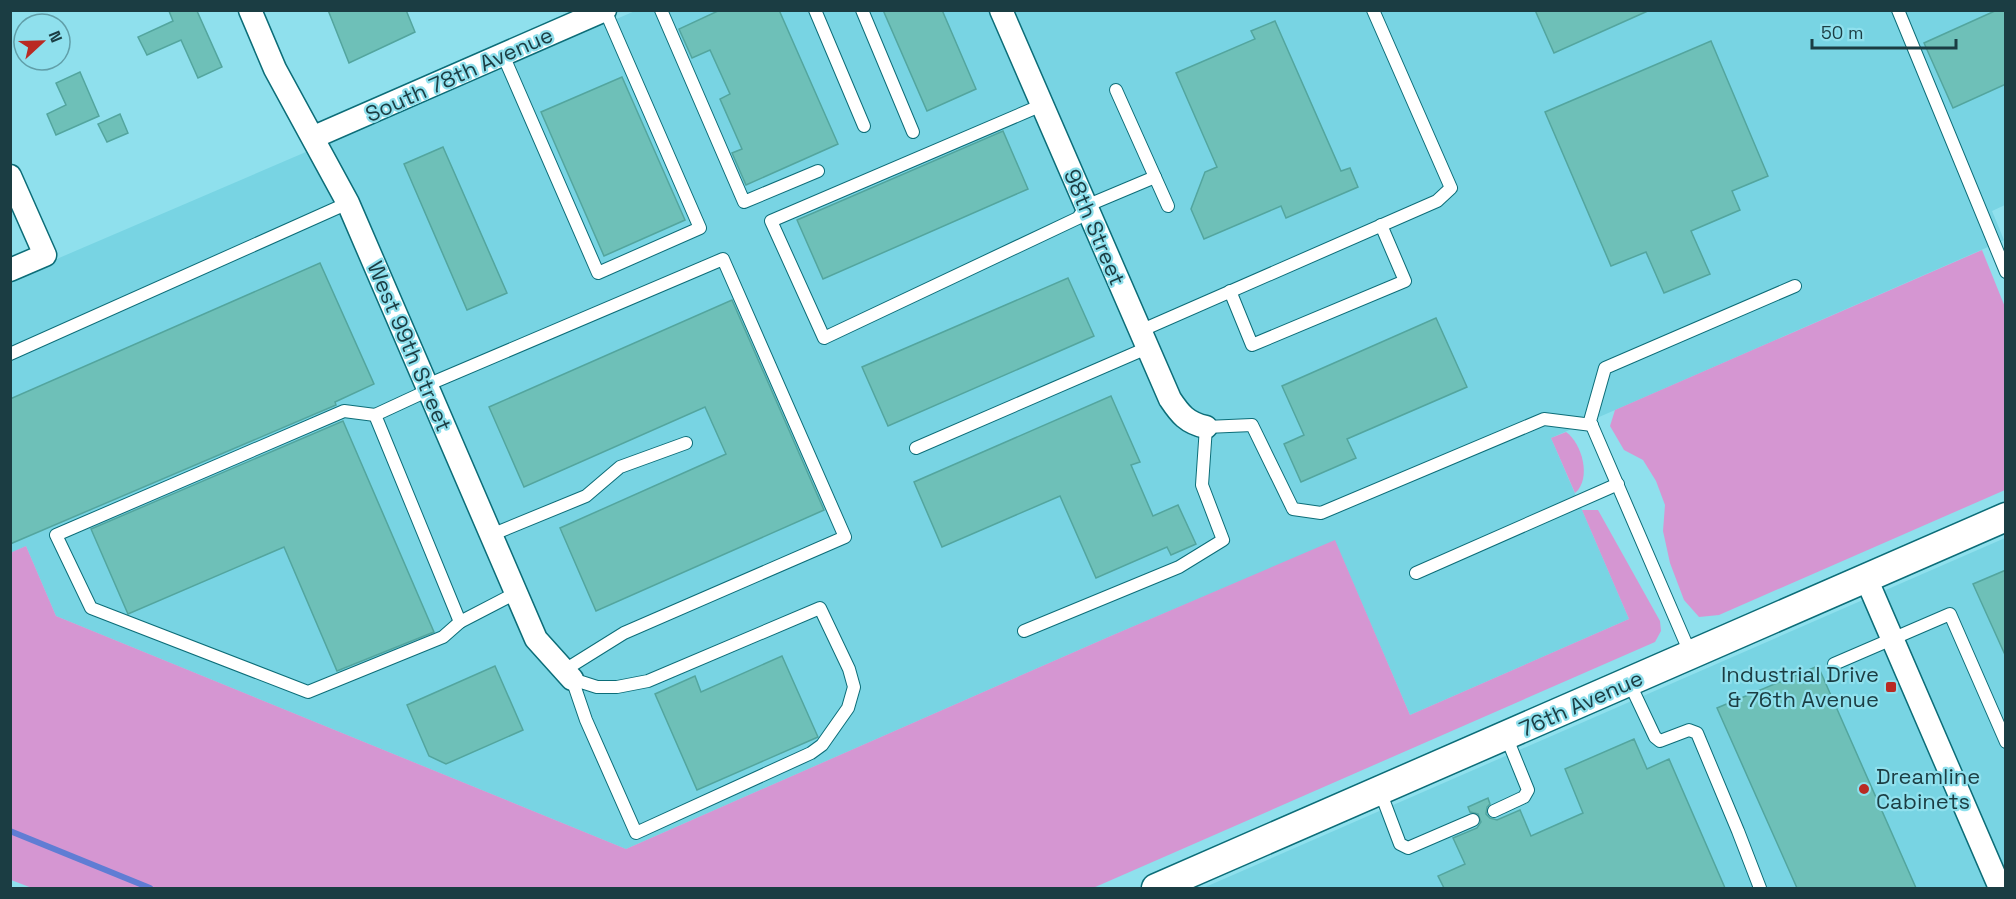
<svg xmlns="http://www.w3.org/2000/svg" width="2016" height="899" viewBox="0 0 2016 899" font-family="'Space Grotesk',sans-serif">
	<rect width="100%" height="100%" fill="#8fe0ed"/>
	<g fill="#78d4e3">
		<path d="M 635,11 L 2005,11 L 2005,205 L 1992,211 L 2004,240 L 1551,438 L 1629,619 L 1410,715 L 1335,541 L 1113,635 L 626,849 L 56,616 L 26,546 L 11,553 L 10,279 Z"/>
		<path d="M 2005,538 L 2005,888 L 1203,888 Z"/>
	</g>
	<g fill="#d596d2">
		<path d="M 1982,250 L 2005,307 L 2005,490 L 1719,615 L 1699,617 L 1684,600 L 1670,563 L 1663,531 L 1665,505 L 1656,481 L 1643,460 L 1624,450 L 1610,426 L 1615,410 Z"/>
		<path d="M 1566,432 C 1582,443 1592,479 1575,493 L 1551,438 Z"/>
		<path d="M 1582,510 L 1598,510 L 1660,621 L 1661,631 L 1655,642 L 1093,888 L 32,888 L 11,880 L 10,553 L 26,546 L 56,616 L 626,849 L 1113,635 L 1335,540 L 1410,715 L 1629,619 Z"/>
	</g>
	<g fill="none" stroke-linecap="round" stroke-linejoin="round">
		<path stroke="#607dd4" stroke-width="6" d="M 10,831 L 150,888"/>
	</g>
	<g fill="#6ec0b8" stroke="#53a59e" stroke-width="1.5">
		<path d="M 328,10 L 406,10 L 415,32 L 349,63 Z"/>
		<path d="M 720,10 L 779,10 L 838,144 L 746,185 L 732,153 L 742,149 L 720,99 L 730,94 L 710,50 L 692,58 L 679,29 Z"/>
		<path d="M 883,10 L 942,10 L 976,89 L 927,111 Z"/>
		<path d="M 1535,10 L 1650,10 L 1554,53 Z"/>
		<path d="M 1997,10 L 2006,10 L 2006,84 L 1953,108 L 1924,43 Z"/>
		<path d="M 169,11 L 197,11 L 222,67 L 198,78 L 181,40 L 147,55 L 138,37 L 173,21 Z"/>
		<path d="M 1275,21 L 1341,171 L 1350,168 L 1358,187 L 1286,218 L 1281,206 L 1204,239 L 1191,209 L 1205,172 L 1217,167 L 1176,73 L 1255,39 L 1251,31 Z"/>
		<path d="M 1711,41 L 1768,176 L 1732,191 L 1740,210 L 1691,231 L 1710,274 L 1664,293 L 1646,252 L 1611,266 L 1545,112 Z"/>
		<path d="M 80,72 L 99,116 L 56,135 L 47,114 L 66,105 L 56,83 Z"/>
		<path d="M 622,77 L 685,220 L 604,256 L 541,112 Z"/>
		<path d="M 120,114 L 128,133 L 107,142 L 98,124 Z"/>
		<path d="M 1003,131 L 1028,189 L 823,279 L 797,220 Z"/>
		<path d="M 443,147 L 507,293 L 467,310 L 404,164 Z"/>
		<path d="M 320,263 L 374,384 L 335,402 L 336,405 L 10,544 L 10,399 Z"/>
		<path d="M 1068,278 L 1094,336 L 888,426 L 862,367 Z"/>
		<path d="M 732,300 L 824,510 L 596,611 L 560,528 L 726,454 L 705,407 L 524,487 L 489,407 Z"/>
		<path d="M 1436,318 L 1467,387 L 1347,439 L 1356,458 L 1301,482 L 1284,444 L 1304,435 L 1282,386 Z"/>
		<path d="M 1111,396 L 1140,462 L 1131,465 L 1153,516 L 1178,505 L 1196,544 L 1171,555 L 1167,547 L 1096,578 L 1060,496 L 942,547 L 914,482 Z"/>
		<path d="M 343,421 L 434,632 L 337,671 L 284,547 L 128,614 L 91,529 Z"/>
		<path d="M 2006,570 L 2006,657 L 1973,584 Z"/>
		<path d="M 782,656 L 818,737 L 697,790 L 655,694 L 695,676 L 701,692 Z"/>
		<path d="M 495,666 L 523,730 L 446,764 L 429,756 L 407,705 Z"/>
		<path d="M 1818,666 L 1916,888 L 1797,888 L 1717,708 Z"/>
		<path d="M 1634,739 L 1647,769 L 1669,759 L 1725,888 L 1444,888 L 1438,876 L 1465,864 L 1453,838 L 1477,828 L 1481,822 L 1478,814 L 1470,812 L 1468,807 L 1488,798 L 1490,804 L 1487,807 L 1486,814 L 1490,818 L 1497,820 L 1520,810 L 1531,836 L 1583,813 L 1565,769 Z"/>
	</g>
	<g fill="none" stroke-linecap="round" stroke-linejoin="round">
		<defs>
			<g id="service">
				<path d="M 661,10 L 744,202 L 818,171"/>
				<path d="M 815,10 L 864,126"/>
				<path d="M 862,10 L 913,132"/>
				<path d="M 1898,10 L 2006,272"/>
				<path d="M 503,55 L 598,273 L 700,228 L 605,10"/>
				<path d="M 1116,90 L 1168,206"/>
				<path d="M 1042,105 L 771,221 L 824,338 L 1078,218 L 1086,206 L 1155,177"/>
				<path d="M 1230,291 L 1252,345 L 1405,281 L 1381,225"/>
				<path d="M 1140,331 L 1437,201 L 1451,188 L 1373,10"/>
				<path d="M 10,354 L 348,203"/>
				<path d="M 427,385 L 723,259 L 845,537 L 624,633 L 563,671"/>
				<path d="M 429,390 L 375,415 L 460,622 L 516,593"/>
				<path d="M 375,415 L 344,411 L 56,535 L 91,608 L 308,692 L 443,637 L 460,622"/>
				<path d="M 916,448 L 1147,348"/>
				<path d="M 491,535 L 586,496 L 620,467 L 686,443"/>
				<path d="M 1416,573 L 1618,484"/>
				<path d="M 820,608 L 849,669 L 854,687 L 848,708 L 822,745 L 811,753 L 636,833 L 586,720 L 572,679 L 597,687 L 617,687 L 648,681 Z"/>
				<path d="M 1024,631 L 1179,567 L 1223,540 L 1202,485 L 1206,427 L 1252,425 L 1293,509 L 1321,513 L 1544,419 L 1592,425"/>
				<path d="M 1691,655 L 1590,421 L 1605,368 L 1795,286"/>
				<path d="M 1834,664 L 1950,614 L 2006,742"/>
				<path d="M 1629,682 L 1655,737 L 1660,741 L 1689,730 L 1697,733 L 1738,831 L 1760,888"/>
				<path d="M 1380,791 L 1400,844 L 1408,848 L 1473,820"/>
				<path d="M 1494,811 L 1524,797 L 1528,790 L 1506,736"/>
			</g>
			<g id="minor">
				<path d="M 250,10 L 275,69 L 348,203 L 536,639 L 572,679"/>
				<path d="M 1001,10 L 1170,399 C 1180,414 1187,423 1206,427"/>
				<path d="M 314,137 L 605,10"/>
				<path d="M 10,176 L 45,255 L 10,270"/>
				<path d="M 1866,578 L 2000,888"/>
			</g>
			<path id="tertiary" d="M 1156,888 L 2006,517"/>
		</defs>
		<use href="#service" stroke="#0c6d78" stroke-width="14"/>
		<use href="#minor" stroke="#0c6d78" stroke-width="25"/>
		<use href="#tertiary" stroke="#0c6d78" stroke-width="31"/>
		<use href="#service" stroke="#fff" stroke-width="12"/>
		<use href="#minor" stroke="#fff" stroke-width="22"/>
		<use href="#tertiary" stroke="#fff" stroke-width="28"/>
	</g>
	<g fill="#b92a23" stroke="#8fe0ed" stroke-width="2">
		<rect x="1885" y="681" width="12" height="12" rx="3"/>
		<circle cx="1864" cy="789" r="6"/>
	</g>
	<g text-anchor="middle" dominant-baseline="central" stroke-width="4.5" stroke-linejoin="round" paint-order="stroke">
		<g font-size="22" fill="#1b3d43" stroke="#8fe0ed">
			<text transform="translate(459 74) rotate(-24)">South 78th Avenue</text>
			<text transform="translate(1095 227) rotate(67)">98th Street</text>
			<text transform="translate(410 346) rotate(67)">West 99th Street</text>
			<text transform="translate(1581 703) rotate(-24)">76th Avenue</text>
		</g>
		<g font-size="22" fill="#1b3d43" stroke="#8fe0ed" text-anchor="end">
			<text x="1879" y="674">Industrial Drive<tspan x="1879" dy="25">&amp; 76th Avenue</tspan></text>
			<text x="1876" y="776" text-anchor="start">Dreamline<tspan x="1876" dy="25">Cabinets</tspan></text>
		</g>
	</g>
	<rect width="2016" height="899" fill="none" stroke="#1b3d43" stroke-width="24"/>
	<g transform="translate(42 42) rotate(68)"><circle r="28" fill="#8fe0ed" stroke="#619fa9" stroke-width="1.5"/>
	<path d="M0-4.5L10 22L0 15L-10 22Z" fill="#b92a23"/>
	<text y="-9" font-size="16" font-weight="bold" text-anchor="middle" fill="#1b3d43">N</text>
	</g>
	<path d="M1812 39v9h144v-9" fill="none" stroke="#1b3d43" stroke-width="3"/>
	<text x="1821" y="39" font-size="18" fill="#1b3d43" stroke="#8fe0ed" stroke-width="4.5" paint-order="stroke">50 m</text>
</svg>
